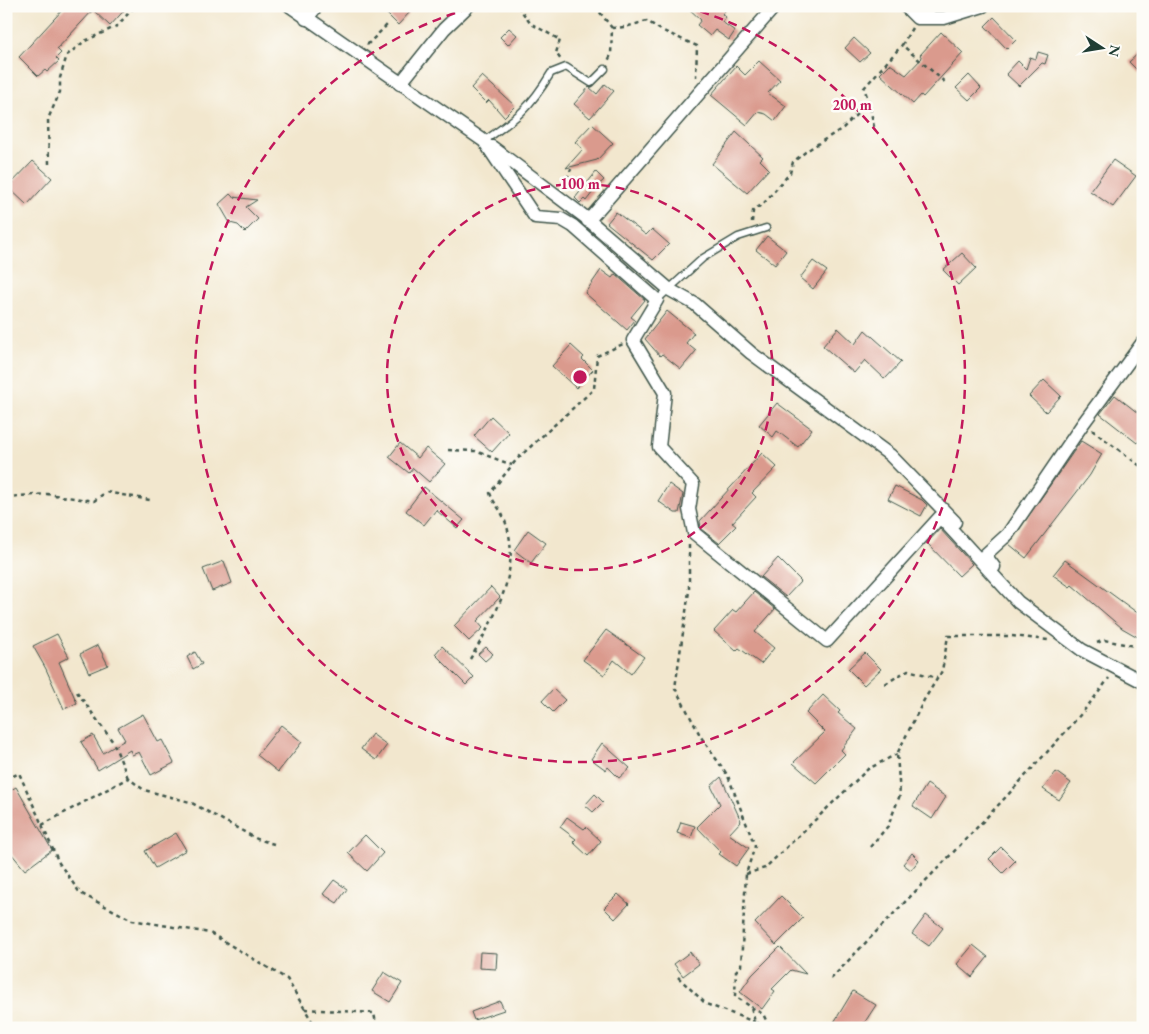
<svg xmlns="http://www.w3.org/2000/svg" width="1149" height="1034" viewBox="0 0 1149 1034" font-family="'EB Garamond',serif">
	<rect width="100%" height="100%" fill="#fdfcf7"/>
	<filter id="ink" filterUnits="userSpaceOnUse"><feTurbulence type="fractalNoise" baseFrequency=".02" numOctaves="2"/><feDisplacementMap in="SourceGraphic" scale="10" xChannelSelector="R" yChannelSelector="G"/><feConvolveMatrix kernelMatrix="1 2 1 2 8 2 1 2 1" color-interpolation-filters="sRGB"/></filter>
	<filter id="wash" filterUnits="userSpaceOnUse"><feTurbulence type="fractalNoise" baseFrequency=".0096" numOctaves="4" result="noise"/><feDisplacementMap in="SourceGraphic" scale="20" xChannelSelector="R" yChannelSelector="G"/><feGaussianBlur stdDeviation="1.12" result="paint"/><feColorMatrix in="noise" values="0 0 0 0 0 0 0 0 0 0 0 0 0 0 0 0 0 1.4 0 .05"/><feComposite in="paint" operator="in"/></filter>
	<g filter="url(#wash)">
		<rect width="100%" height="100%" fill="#f2e7ce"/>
		<g id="blocks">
			<g fill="#da9a8d">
				<path d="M 66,6 L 128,6 L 110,26 L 93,10 L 57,49 L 61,53 L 56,58 L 59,61 L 47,72 L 45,70 L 38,76 L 19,57 Z"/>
				<path d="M 379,6 L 404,6 L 410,12 L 398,25 Z"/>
				<path d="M 686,6 L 729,6 L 722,14 L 726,17 L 722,22 L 735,31 L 729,40 L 715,30 L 710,36 L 697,25 L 701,20 Z"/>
				<path d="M 994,17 L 1016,40 L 1007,49 L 985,26 Z"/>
				<path d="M 509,28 L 517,35 L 508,45 L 500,37 Z"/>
				<path d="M 941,32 L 963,53 L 923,97 L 921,95 L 913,104 L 880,74 L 890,64 L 906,75 L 922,58 L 920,55 Z"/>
				<path d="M 854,38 L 870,53 L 860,62 L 845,48 Z"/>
				<path d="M 1143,49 L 1143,76 L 1129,62 Z"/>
				<path d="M 1038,52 L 1048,55 L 1045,64 L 1042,63 L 1019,86 L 1006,74 L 1018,61 L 1026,69 L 1030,57 L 1036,59 Z"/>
				<path d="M 759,61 L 780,80 L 768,93 L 786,106 L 775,121 L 766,114 L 758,112 L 747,125 L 711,95 L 736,66 L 745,75 Z"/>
				<path d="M 969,75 L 981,88 L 969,100 L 956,88 Z"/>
				<path d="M 482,76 L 515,106 L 504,117 L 489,100 L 486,103 L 471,88 Z"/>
				<path d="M 605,84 L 614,91 L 590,118 L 574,104 L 589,87 L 597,94 Z"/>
				<path d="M 592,124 L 613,143 L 597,160 L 566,168 L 583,149 L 575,142 Z"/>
				<path d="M 736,132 L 763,157 L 760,160 L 769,169 L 747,193 L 712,164 Z"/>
				<path d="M 1113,160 L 1136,176 L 1113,207 L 1090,191 Z"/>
				<path d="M 33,161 L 52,178 L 27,205 L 8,187 Z"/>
				<path d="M 596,172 L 604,180 L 592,191 L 593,192 L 586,201 L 584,199 L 580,203 L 575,198 Z"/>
				<path d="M 230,194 L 233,197 L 257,200 L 246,207 L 258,219 L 245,232 L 238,225 L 230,223 L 219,204 Z"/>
				<path d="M 616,212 L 646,235 L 652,229 L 669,244 L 653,260 L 607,223 Z"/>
				<path d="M 767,236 L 786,251 L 775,265 L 756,250 Z"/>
				<path d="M 962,253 L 976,268 L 958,285 L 943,270 Z"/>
				<path d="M 813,261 L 827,271 L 813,289 L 800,278 Z"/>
				<path d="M 601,270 L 612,278 L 615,274 L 645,300 L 631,317 L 635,320 L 627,330 L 585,293 Z"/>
				<path d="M 667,311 L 694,333 L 686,343 L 696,351 L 681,369 L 662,354 L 660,356 L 645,339 Z"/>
				<path d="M 838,328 L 855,344 L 865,330 L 901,362 L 885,379 L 865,360 L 854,373 L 823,346 Z"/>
				<path d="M 571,345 L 584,357 L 582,359 L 593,370 L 576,388 L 552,366 Z"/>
				<path d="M 1044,380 L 1061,396 L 1046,412 L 1029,396 Z"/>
				<path d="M 1115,395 L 1143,417 L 1143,436 L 1137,443 L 1100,414 Z"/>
				<path d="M 777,403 L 812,429 L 798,447 L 777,431 L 773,437 L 759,425 Z"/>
				<path d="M 491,416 L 509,433 L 492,452 L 474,436 Z"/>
				<path d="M 1081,441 L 1102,454 L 1090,475 L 1026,558 L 1009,544 Z"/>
				<path d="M 400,443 L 418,458 L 426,448 L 445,464 L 429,482 L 413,468 L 409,473 L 389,457 Z"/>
				<path d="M 762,453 L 777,467 L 752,493 L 756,497 L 732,523 L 736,526 L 719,543 L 701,529 L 700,521 Z"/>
				<path d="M 669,484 L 683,494 L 679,513 L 675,513 L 658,501 Z"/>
				<path d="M 895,486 L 922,500 L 927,505 L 921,516 L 888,499 Z"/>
				<path d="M 424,487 L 464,520 L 457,528 L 436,510 L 424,525 L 406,511 Z"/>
				<path d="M 940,529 L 972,564 L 959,576 L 927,543 Z"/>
				<path d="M 528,530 L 546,543 L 531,563 L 514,550 Z"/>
				<path d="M 778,558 L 801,581 L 786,597 L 761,577 Z"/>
				<path d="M 1065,560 L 1143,617 L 1143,640 L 1122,628 L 1072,585 L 1070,587 L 1053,575 Z"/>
				<path d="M 224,561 L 232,583 L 212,591 L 203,569 Z"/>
				<path d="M 491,587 L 500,597 L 477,621 L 483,628 L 469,641 L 454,626 Z"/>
				<path d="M 754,592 L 775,609 L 755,632 L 774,648 L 761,664 L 739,648 L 736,651 L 714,631 L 733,610 L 736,612 Z"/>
				<path d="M 606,630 L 644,657 L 631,674 L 614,660 L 604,675 L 583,660 Z"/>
				<path d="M 57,634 L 69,657 L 59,662 L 77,703 L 64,709 L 46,669 L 33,646 Z"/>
				<path d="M 98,645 L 108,665 L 89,673 L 80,654 Z"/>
				<path d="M 442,646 L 474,677 L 466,685 L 435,654 Z"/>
				<path d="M 486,647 L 493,654 L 485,661 L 478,654 Z"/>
				<path d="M 195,652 L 202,664 L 193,669 L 187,657 Z"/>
				<path d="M 865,653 L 881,669 L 864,685 L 848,669 Z"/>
				<path d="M 553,689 L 565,700 L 553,712 L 542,701 Z"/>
				<path d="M 823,695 L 840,711 L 838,713 L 857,729 L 841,750 L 845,754 L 816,783 L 793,763 L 825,732 L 806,713 Z"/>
				<path d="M 143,714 L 158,742 L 162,740 L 174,763 L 151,775 L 139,752 L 132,755 L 130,750 L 98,770 L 81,742 L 93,735 L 103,753 L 125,740 L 118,728 Z"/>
				<path d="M 281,725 L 302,742 L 278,772 L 257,755 Z"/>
				<path d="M 372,734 L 387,745 L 376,760 L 361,749 Z"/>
				<path d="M 602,743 L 630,768 L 619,778 L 608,767 L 606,770 L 591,759 Z"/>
				<path d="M 1056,772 L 1071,783 L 1059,800 L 1043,789 Z"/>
				<path d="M 721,777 L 741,821 L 729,834 L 749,848 L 736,866 L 719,854 L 721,852 L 697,827 L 720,804 L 711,786 Z"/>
				<path d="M 927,784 L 946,797 L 932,819 L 913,806 Z"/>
				<path d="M 16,787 L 52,850 L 25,870 L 6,847 L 6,793 Z"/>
				<path d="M 595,794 L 603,802 L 593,812 L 585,805 Z"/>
				<path d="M 567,817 L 584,829 L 586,827 L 601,841 L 588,856 L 573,842 L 576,839 L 560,827 Z"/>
				<path d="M 681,822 L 695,826 L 691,838 L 677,833 Z"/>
				<path d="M 176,833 L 186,850 L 155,868 L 145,851 Z"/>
				<path d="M 365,835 L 383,853 L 367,871 L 348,853 Z"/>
				<path d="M 1001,847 L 1015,861 L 1003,873 L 989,859 Z"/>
				<path d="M 912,853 L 919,860 L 911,870 L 903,864 Z"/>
				<path d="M 334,880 L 347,889 L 337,903 L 323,894 Z"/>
				<path d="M 618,894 L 629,904 L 615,919 L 604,908 Z"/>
				<path d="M 781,896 L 803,918 L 776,945 L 755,923 Z"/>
				<path d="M 926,915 L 943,928 L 929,946 L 912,934 Z"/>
				<path d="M 973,945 L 988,957 L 972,977 L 957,964 Z"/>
				<path d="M 780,947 L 806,974 L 791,970 L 772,989 L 775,991 L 762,1009 L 740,992 L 752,975 Z"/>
				<path d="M 480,952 L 497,953 L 496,969 L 479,968 Z"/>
				<path d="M 690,952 L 699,964 L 683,976 L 674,964 Z"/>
				<path d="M 384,972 L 402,983 L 390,1002 L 372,991 Z"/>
				<path d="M 853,991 L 876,1005 L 861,1028 L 838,1028 L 833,1024 Z"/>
				<path d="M 500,1001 L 504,1010 L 474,1020 L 471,1012 Z"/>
			</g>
		</g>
	</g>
	<g filter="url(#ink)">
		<use href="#blocks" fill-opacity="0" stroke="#3f564b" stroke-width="1"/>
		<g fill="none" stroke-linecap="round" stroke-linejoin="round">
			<defs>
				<g id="lane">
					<path d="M 484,141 C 517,118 530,108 551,73 L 566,67 L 591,83 L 605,69"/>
					<path d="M 657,300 L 703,258 L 738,237 L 766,228"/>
				</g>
				<g id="street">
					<path d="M 290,6 L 484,141 L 535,217 L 561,219 L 573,226 L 657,300 L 633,340 L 665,393 L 659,447 L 693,484 L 689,509 L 694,533 L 827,641 L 940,517 L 1018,602 L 1082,650 L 1143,682"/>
					<path d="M 905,6 L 917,18 L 944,18 L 983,6"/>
					<path d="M 306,19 L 317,6"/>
					<path d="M 400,84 L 444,29 L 468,6"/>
					<path d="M 492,147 L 585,217 L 670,290 L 695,304 L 751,353 L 890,455 L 955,522"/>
					<path d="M 588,221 L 775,6"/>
					<path d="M 994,567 L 985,555 L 1008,534 L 1082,425 L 1143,342"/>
				</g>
			</defs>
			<use href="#lane" stroke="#3f564b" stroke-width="9"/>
			<use href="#street" stroke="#3f564b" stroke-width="15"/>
			<g stroke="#3f564b" stroke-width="2.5" stroke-dasharray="4 4" stroke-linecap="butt">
				<path d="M 518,6 L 530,23 L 560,40 L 556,53 L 561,60"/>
				<path d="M 595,6 L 612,28 L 611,55 L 608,61"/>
				<path d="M 612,28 L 625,27 L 647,21 L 661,30 L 697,46 L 696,77"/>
				<path d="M 912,28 L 902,45 L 947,84"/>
				<path d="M 367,45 L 388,24"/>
				<path d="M 874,127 L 869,102 L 864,88 L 902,45"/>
				<path d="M 49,164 L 48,119 L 60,92 L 60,78 L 67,55 L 85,41 L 117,26 L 135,6"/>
				<path d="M 564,186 L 571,169"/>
				<path d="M 752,222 L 753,211 L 764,203 L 790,173 L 793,162 L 808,150 L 843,128 L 869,102"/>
				<path d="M 1092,430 L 1143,468"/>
				<path d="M 448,450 L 475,451 L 512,465"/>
				<path d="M 6,497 L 47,494 L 94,501 L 106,492 L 150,500"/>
				<path d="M 689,545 L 689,591 L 675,688 L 701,737 L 728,776 L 755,846 L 746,874 L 741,966 L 736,971 L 735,996 L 751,1007 L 755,1022 L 766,1028"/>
				<path d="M 1097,643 L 1104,640 L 1134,646"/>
				<path d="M 470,659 C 495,618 525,565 503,516 C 499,507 494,504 490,493 L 517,459 L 594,389 L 597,356 L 623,344"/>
				<path d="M 885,684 L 908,670 L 937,678"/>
				<path d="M 77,692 L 113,742 L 128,778"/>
				<path d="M 6,780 L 19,773 L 59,863 L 80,893 L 132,920 L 210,933 L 287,979 L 316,1028"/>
				<path d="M 42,825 L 128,778 L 144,790 L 190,802 L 257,839 L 274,844"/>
				<path d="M 870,847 L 888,826 L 900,795 L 897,754 L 924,700 L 942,671 L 948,636 L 1012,636 L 1048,640"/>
				<path d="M 746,874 L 765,868 L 868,769 L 897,754"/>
				<path d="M 678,977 L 706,1004 L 755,1022"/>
				<path d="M 831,979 C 896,910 964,843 1028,773 C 1056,742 1085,712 1109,678"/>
				<path d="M 751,1007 L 763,1014 L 770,1028"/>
				<path d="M 305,1009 L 374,1013 L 376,1024 L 366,1028"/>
				<path d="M 1139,1028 L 1143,1010"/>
			</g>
			<use href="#lane" stroke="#fff" stroke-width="6"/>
			<use href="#street" stroke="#fff" stroke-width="12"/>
		</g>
	</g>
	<g fill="none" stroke="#c2185b" stroke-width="2.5" stroke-dasharray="9 6">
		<circle cx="580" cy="377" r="193"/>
		<path d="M686 7A385 385 0 1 1 474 7"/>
	</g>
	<circle cx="580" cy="377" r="8" fill="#c2185b" stroke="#fdfcf7" stroke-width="2.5"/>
	<g font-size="15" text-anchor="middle" font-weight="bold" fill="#c2185b" stroke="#fdfcf7" stroke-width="5" stroke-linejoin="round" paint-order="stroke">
		<text x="852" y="110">200 m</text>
		<text x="580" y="189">100 m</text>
	</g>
	<rect width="1149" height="1034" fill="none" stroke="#fdfcf7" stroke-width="25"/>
	<g transform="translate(1102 48) rotate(102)" stroke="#fdfcf7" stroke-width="4" paint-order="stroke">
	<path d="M0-4L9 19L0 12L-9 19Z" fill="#1f3d34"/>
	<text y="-8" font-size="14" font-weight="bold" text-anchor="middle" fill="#1f3d34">N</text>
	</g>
</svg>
